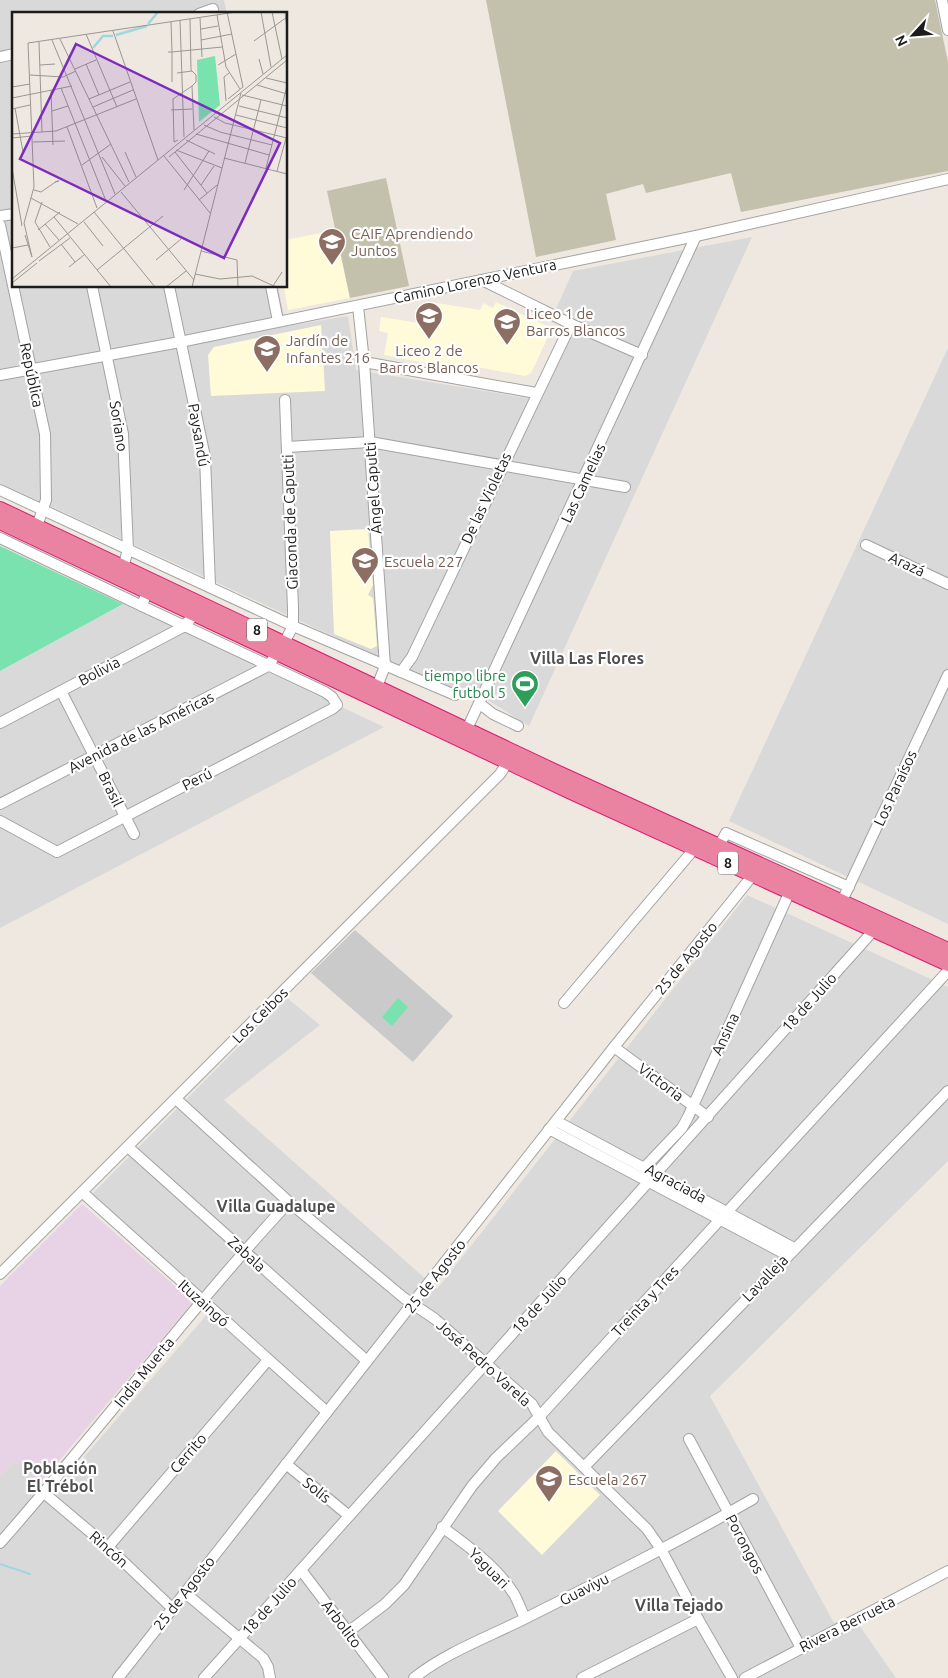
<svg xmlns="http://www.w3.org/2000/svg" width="948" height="1678" viewBox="0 0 948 1678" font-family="Ubuntu,sans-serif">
	<rect width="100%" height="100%" fill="#eee8e1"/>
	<g fill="#dad9d9">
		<path d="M 0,0 L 224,0 L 227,14 L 14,14 L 14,286 L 278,286 L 286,326 L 348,316 L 356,370 L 541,400 L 578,319 L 556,309 L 573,271 L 752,237 L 529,726 L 488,700 L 450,690 L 0,483 Z"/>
		<path d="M 948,348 L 948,924 L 729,821 Z"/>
		<path d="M 123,604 L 384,727 L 0,928 L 0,671 Z"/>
		<path d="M 747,895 L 948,987 L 948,1161 L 710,1396 L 834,1623 L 852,1615 L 896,1678 L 0,1678 L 0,1477 L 14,1460 L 53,1493 L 216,1304 L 91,1195 L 287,998 L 320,1025 L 224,1100 L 437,1289 Z"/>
	</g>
	<path fill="#e7d2e6" d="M 82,1204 L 193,1302 L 40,1483 L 14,1460 L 0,1477 L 0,1286 Z"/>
	<g fill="#fffbd8">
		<path d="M 336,230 L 350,298 L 288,310 L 284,286 L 286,286 L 286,240 Z"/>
		<path d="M 430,302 L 480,310 L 483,303 L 493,308 L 496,302 L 549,327 L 550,333 L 531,373 L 525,376 L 467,365 L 465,371 L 384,355 L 388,333 L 379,331 L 381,317 L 419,323 L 419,320 L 427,320 Z"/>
		<path d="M 321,325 L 325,391 L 211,396 L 208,355 L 214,347 Z"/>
		<path d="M 368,529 L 373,585 L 368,595 L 373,598 L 377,646 L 371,649 L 334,634 L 330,531 Z"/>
		<path d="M 556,1451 L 600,1495 L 542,1555 L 498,1511 Z"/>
	</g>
	<path fill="#cacaca" d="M 355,930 L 453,1016 L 413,1062 L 311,973 Z"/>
	<g fill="#c3c0ac">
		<path d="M 486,0 L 935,0 L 948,62 L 948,171 L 741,212 L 731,173 L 646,193 L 643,184 L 606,194 L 616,240 L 536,257 Z"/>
		<path d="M 386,178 L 409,286 L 350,298 L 327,191 Z"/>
	</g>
	<g fill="#7ae2ae">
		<path d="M 0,546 L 123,604 L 0,671 Z"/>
		<path d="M 398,998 L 408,1007 L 392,1026 L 382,1017 Z"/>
	</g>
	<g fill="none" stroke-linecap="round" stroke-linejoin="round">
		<path stroke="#9ed7de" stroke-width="2" d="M 0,1564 L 30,1574"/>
		<defs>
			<g id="minor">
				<path d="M 942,0 L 948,30"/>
				<path d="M 199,14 L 213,9"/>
				<path d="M 0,57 L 14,54"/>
				<path d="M 0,216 L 14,214"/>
				<path d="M 0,225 L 45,434 L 46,500 L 37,526"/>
				<path d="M 482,280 L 571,324 L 642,355"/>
				<path d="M 92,286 L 123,434 L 128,550 L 123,567"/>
				<path d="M 169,286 L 205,457 L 210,586"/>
				<path d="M 271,286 L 278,321"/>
				<path d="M 358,306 L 364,362 L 385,666 L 375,692"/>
				<path d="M 364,362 L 536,393"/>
				<path d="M 0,375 L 180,342 L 696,236 L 948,179"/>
				<path d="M 287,447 L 370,442 L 625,487"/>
				<path d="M 0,490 L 293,626 L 455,695"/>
				<path d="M 0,538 L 142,606"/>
				<path d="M 866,545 L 948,584"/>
				<path d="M 284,643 L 293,626 L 293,608 L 285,400"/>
				<path d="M 401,672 L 412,657 L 571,324"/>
				<path d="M 61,691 L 134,834"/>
				<path d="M 480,704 L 493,714 L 518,726"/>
				<path d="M 0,723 L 183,627 L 195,614"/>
				<path d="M 467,729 L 696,236"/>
				<path d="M 0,804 L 268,666 L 277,653"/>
				<path d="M 0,821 L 57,852 L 332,709 L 337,705 L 332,697 L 325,692 L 142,606 L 147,591"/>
				<path d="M 719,846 L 726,833 L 849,887"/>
				<path d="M 842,901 L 948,675"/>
				<path d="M 564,1003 L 695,848"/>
				<path d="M 614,1047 L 708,1117"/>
				<path d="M 176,1099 L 289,1202 L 404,1298 L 435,1319 L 532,1404 L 548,1432 L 647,1529 L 661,1549 L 698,1619 L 732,1678"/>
				<path d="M 556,1121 L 794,1248"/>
				<path d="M 549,1129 L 787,1255"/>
				<path d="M 128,1147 L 367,1361"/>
				<path d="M 645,1167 L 682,1128 L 688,1117 L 790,891"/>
				<path d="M 82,1192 L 327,1412"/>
				<path d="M 0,1274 L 500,774 L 511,757"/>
				<path d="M 689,1439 L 801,1648"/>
				<path d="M 286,1464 L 348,1515"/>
				<path d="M 584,1467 L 948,1091"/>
				<path d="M 44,1493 L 108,1547 L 172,1608"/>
				<path d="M 442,1527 C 467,1545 497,1567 514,1594 C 518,1601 521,1610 525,1618"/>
				<path d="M 0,1543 C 99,1431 188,1311 289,1202"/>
				<path d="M 108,1547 L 268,1360"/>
				<path d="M 301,1570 L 383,1678"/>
				<path d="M 184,1592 L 263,1658 L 268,1667 L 270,1678"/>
				<path d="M 348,1632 L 385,1604 L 404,1585 L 472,1486 L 496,1458 L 539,1417 L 948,971"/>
				<path d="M 118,1678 L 614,1047 L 753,875"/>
				<path d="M 204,1678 L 874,930"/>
				<path d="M 414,1678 C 448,1651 489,1637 528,1617 C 604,1579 680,1541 753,1499"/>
				<path d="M 582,1678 L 698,1619"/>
				<path d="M 745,1678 L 948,1571"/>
			</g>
			<g id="highway">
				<path d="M 0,509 L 554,771 L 948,950"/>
				<path d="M 0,522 L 571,792 L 948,964"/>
			</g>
		</defs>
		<use href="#minor" stroke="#a3a3a3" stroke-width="12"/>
		<use href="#highway" stroke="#de1b73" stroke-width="16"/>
		<use href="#minor" stroke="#fff" stroke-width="10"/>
		<use href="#highway" stroke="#ea83a2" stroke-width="14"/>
	</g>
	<defs>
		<symbol id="school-pin" viewBox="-11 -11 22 30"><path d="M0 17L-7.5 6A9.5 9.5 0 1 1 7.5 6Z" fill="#8d6e63" stroke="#fff"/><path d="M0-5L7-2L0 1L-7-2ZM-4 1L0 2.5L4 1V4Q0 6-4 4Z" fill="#fff"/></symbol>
		<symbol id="stadium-pin" viewBox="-11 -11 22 30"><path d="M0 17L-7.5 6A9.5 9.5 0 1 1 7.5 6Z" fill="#2e9e5b" stroke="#fff"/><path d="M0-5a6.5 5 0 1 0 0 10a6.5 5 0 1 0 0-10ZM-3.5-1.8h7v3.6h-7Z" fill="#fff"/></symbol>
	</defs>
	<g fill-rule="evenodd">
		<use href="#school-pin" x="316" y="226" width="32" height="43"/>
		<use href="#school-pin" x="413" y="300" width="32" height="43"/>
		<use href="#school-pin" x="491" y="306" width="32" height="43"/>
		<use href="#school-pin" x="251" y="333" width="32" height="43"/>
		<use href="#school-pin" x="349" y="545" width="32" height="43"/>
		<use href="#stadium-pin" x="509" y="668" width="32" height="43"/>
		<use href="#school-pin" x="533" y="1463" width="32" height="43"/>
	</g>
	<g text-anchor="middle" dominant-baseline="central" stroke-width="4.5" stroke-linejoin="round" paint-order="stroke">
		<g fill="#fff" stroke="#606060" stroke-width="1">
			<rect x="247" y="618.5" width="20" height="23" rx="4"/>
			<rect x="718" y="851.5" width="20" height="23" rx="4"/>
		</g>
		<g font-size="14" font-weight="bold" fill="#1c1c1c">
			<text x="257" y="630">8</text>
			<text x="728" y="863">8</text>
		</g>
		<g font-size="15" fill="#785e54" stroke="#fff" text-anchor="start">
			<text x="351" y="233">CAIF Aprendiendo<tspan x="351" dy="17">Juntos</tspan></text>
			<text x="526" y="313">Liceo 1 de<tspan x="526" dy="17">Barros Blancos</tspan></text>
			<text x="286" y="340">Jardín de<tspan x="286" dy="17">Infantes 216</tspan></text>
			<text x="429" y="350" text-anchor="middle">Liceo 2 de<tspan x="429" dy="17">Barros Blancos</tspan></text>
			<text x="384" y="561">Escuela 227</text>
			<text x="568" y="1479">Escuela 267</text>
		</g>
		<g font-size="15" fill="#1c1c1c" stroke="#fff">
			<text transform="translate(475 281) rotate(-12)">Camino Lorenzo Ventura</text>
			<text transform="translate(32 375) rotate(78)">República</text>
			<text transform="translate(119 426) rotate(81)">Soriano</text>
			<text transform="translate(199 435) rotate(80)">Paysandú</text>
			<text transform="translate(583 483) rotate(-65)">Las Camelias</text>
			<text transform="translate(373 488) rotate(-94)">Ángel Caputti</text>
			<text transform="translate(486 498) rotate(-65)">De las Violetas</text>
			<text transform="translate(290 522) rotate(-92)">Giaconda de Caputti</text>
			<text transform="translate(907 564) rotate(25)">Arazá</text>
			<text transform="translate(99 671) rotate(-28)">Bolivia</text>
			<text transform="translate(141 732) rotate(-27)">Avenida de las Américas</text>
			<text transform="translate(197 779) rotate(-27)">Perú</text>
			<text transform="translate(895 788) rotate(-65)">Los Paraísos</text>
			<text transform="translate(111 789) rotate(64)">Brasil</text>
			<text transform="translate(686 958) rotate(-51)">25 de Agosto</text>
			<text transform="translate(809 1002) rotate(-48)">18 de Julio</text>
			<text transform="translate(260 1015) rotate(-45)">Los Ceibos</text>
			<text transform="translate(725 1034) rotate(-65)">Ansina</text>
			<text transform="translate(661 1082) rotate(37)">Victoria</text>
			<text transform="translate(676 1183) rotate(28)">Agraciada</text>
			<text transform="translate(247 1254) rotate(42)">Zabala</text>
			<text transform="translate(435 1276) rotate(-52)">25 de Agosto</text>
			<text transform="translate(765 1278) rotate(-46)">Lavalleja</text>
			<text transform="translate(645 1301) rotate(-47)">Treinta y Tres</text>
			<text transform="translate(204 1303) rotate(42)">Ituzaingó</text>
			<text transform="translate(539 1304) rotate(-48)">18 de Julio</text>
			<text transform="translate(484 1363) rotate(42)">José Pedro Varela</text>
			<text transform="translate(144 1372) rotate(-51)">India Muerta</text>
			<text transform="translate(188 1453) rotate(-49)">Cerrito</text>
			<text transform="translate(317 1490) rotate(39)">Solís</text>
			<text transform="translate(745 1544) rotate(62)">Porongos</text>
			<text transform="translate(109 1549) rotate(42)">Rincón</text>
			<text transform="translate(489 1568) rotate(45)">Yaguari</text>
			<text transform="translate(584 1589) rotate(-27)">Guaviyu</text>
			<text transform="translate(184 1593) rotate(-52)">25 de Agosto</text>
			<text transform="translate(269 1606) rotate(-48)">18 de Julio</text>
			<text transform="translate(342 1624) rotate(53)">Arbolito</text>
			<text transform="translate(847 1624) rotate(-27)">Rivera Berrueta</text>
		</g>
		<g font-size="15" fill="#27864d" stroke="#fff" text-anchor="end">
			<text x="506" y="675">tiempo libre<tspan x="506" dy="17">futbol 5</tspan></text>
		</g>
		<g font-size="16" font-weight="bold" fill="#4f4f4f" stroke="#fff">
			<text x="587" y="658">Villa Las Flores</text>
			<text x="276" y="1206">Villa Guadalupe</text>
			<text x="60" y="1468">Población<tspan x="60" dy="18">El Trébol</tspan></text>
			<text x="679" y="1605">Villa Tejado</text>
		</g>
	</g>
	<g transform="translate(12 12)">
		<rect width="275" height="275" fill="#eee8e1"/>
		<path d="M 203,44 L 208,93 L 187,110 L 185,48 Z" fill="#7ae2ae"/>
		<path fill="none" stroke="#9ed7de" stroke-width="2.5" d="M 136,12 L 146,0M 104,23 L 135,14M 81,36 L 91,24 L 101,24"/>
		<path fill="none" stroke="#9a9692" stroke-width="1" d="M 215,0 L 231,75 L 216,87M 249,0 L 259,55M 260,0 L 270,47M 273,0 L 275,17M 205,3 L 214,55 L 228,77M 188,6 L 190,45M 178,7 L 179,58 L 184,63 L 184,70 L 180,74 L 182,118M 168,8 L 172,125M 159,10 L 160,40 L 210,35M 189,17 L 206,14M 101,19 L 146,148M 74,22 L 105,95M 48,27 L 117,170M 40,28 L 103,182M 189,28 L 220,22M 242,29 L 275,5M 27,30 L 30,120M 156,40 L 160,40 L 160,70M 247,47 L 251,62M 74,52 L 87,83M 28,53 L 43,52M 206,53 L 224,42M 63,57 L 84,48M 165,61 L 180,59M 18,63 L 51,65 L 64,59M 254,66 L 275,71M 245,73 L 275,82M 0,75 L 18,72M 49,76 L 94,189M 39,78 L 41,133M 230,83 L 275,94M 0,86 L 60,74M 77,87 L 118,70M 214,89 L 212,65 L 217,61M 227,94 L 275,106M 81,95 L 121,78M 3,96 L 11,140M 0,97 L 18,93M 159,98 L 180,97M 40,99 L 56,94M 224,103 L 275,116M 202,105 L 213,111 L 275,126M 192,113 L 208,120 L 260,133M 55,115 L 85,196M 0,122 L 44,119 L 124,87M 184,122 L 257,143M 0,126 L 20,124M 166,128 L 162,130 L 161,87 L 180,74M 174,128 L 203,142M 21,130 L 53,129M 164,138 L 210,156M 113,140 L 124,165M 163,140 L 195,181M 152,144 L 198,201M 90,145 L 113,174M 157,145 L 275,48M 212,146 L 275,162M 233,151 L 249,88M 70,153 L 99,132M 0,156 L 10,214M 254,156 L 275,74M 265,159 L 274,126M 189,173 L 202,154M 22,178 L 29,180 L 45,169 L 47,169 L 43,170M 172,178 L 197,139M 109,180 L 182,268M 19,186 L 66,212M 187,188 L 205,173M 30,190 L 23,210 L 38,235M 82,200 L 143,275M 42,205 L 99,275M 72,210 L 91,234M 33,212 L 47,228M 26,218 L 48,200M 13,223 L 20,245M 49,232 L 63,250M 0,236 L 16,233M 189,239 L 225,248 L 226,275M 20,245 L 12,211 L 22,175 L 16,31 L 224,0M 144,248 L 169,227M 27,249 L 58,226M 57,255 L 72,243M 85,258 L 151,204M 183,262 L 208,267 L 240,264 L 264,275M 0,267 L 275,43M 0,271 L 25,251M 261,274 L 270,260M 154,275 L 174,259M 180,275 L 229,81"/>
		<path fill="#7b2cbf" fill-opacity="0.15" stroke="#7b2cbf" stroke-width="2.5" d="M 64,32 L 268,131 L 212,246 L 8,147 Z"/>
		<rect width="275" height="275" fill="none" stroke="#1c1c1c" stroke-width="2.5"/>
	</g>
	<g transform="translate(913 35) rotate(244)" stroke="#ffffff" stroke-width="4" paint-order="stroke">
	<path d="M0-4L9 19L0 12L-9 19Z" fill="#1c1c1c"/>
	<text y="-8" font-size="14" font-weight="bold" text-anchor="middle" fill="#1c1c1c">N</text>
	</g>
</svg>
